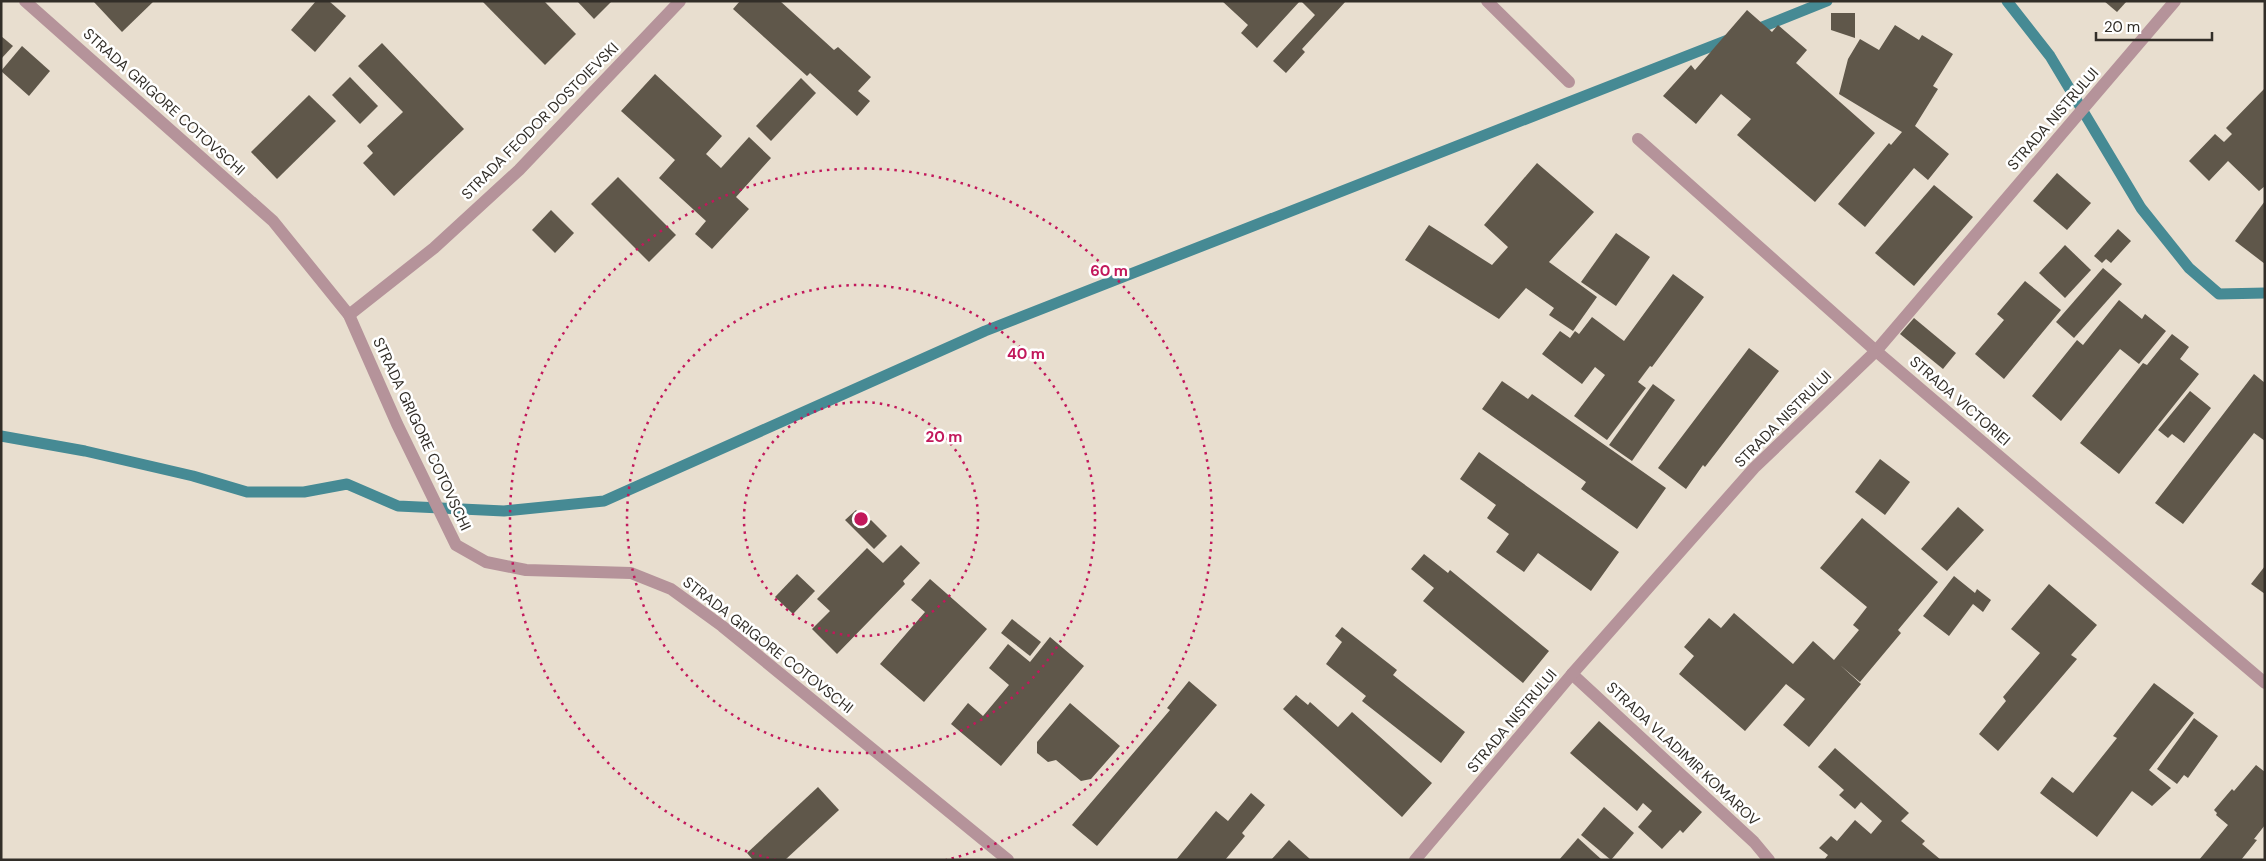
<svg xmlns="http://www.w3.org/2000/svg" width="2266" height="861" viewBox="0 0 2266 861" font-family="'DM Sans',sans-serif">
	<rect width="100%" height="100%" fill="#e8decf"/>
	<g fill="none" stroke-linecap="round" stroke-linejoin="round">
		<g stroke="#468a94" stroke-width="11">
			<path d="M 2007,1 L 2050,56 L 2141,208 L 2189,268 L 2219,294 L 2265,293"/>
			<path d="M 1752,31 L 1827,1"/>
			<path d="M 1,436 L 85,451 L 193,476 L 247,492 L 304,492 L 347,484 L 398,506 L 504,511 L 604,501 L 985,331 L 1730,39"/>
		</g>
	</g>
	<g fill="#5f574a">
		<path d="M 93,1 L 154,1 L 122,32 Z"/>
		<path d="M 316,1 L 329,1 L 346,16 L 315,52 L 291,30 Z"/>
		<path d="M 482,1 L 544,1 L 576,34 L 545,65 Z"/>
		<path d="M 577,1 L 612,1 L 594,19 Z"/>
		<path d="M 740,1 L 780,1 L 834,50 L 838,47 L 871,77 L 858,91 L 870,101 L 857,116 L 810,73 L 807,76 L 733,9 Z"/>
		<path d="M 1222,1 L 1300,1 L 1257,48 L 1241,33 L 1248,25 Z"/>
		<path d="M 1301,1 L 1346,1 L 1302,49 L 1305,52 L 1286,73 L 1273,61 L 1315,15 Z"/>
		<path d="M 2104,1 L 2127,1 L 2117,12 Z"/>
		<path d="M 1747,10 L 1772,32 L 1778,25 L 1807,50 L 1796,63 L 1875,133 L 1815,202 L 1737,135 L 1751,119 L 1721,94 L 1696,124 L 1663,96 L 1691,65 L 1695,70 Z"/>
		<path d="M 1831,13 L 1855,13 L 1855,38 L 1831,30 Z"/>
		<path d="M 1895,25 L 1919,40 L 1922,35 L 1953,54 L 1933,86 L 1938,89 L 1915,126 L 1949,154 L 1928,180 L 1914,168 L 1865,227 L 1838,204 L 1889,143 L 1891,145 L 1902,132 L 1839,94 L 1848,59 L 1860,39 L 1879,50 Z"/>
		<path d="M 1,36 L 13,46 L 1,59 Z"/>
		<path d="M 382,43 L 464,129 L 394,196 L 363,163 L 373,153 L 367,146 L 403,112 L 358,66 Z"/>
		<path d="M 22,46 L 50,71 L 29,96 L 1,71 Z"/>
		<path d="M 655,74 L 722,136 L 706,154 L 721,168 L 749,137 L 771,158 L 736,197 L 749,209 L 712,249 L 695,234 L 706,221 L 659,178 L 675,160 L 621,111 Z"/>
		<path d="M 350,77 L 378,106 L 360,124 L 332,95 Z"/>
		<path d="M 801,78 L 816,93 L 771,141 L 756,126 Z"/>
		<path d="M 2265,88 L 2265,186 L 2259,191 L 2228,161 L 2209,181 L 2189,161 L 2215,134 L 2224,142 L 2232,134 L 2226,128 Z"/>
		<path d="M 309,95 L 336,121 L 277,179 L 251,152 Z"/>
		<path d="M 1537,163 L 1594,212 L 1549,262 L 1597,297 L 1573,331 L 1549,315 L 1554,308 L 1526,288 L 1499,319 L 1405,260 L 1429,225 L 1492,265 L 1508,247 L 1484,225 Z"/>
		<path d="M 2057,173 L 2091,203 L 2067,230 L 2033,201 Z"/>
		<path d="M 618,177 L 676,235 L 649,262 L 591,204 Z"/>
		<path d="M 1934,185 L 1973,217 L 1914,286 L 1875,253 Z"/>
		<path d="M 2265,201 L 2265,264 L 2235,241 Z"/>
		<path d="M 551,210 L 574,233 L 555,253 L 532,230 Z"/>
		<path d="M 2118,229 L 2131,241 L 2111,263 L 2106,259 L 2102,263 L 2094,256 Z"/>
		<path d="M 1616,233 L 1650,257 L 1616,306 L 1581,282 Z"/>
		<path d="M 2065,245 L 2091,270 L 2065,298 L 2039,273 Z"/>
		<path d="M 2103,268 L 2122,284 L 2074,338 L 2056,322 Z"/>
		<path d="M 1673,274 L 1704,297 L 1652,367 L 1650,366 L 1638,382 L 1646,388 L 1607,440 L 1574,416 L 1605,375 L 1595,367 L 1582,384 L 1542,354 L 1560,331 L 1570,338 L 1575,331 L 1579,334 L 1592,317 L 1624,341 Z"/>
		<path d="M 2025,281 L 2061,310 L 2004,379 L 1975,354 L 2004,320 L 1997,314 Z"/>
		<path d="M 2119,300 L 2142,319 L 2145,314 L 2166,331 L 2139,364 L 2120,349 L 2061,421 L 2032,396 L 2077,340 L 2083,345 Z"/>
		<path d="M 1914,318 L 1956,353 L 1943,369 L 1900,334 Z"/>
		<path d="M 2172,334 L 2189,347 L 2180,359 L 2199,374 L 2119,474 L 2080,443 L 2143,363 L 2147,365 Z"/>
		<path d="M 1749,348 L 1779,371 L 1705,467 L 1703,465 L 1686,489 L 1658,468 Z"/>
		<path d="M 2254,374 L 2265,383 L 2265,441 L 2254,433 L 2183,524 L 2155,503 Z"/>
		<path d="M 1502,381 L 1528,399 L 1532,394 L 1666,488 L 1637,529 L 1581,489 L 1586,482 L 1482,409 Z"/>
		<path d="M 1653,384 L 1675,400 L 1632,461 L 1609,445 Z"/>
		<path d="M 2190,391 L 2211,408 L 2184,443 L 2172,434 L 2168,438 L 2158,430 Z"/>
		<path d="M 1479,452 L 1619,552 L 1591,591 L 1538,553 L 1524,572 L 1496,552 L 1509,534 L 1487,518 L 1496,505 L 1460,479 Z"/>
		<path d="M 1880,459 L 1910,482 L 1885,515 L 1855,492 Z"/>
		<path d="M 1958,507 L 1984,530 L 1947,571 L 1921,549 Z"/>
		<path d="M 856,510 L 868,523 L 871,520 L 887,536 L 874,549 L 845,520 Z"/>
		<path d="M 1862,518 L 1938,582 L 1898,630 L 1901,633 L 1860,682 L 1840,665 L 1861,684 L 1809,747 L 1783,725 L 1805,699 L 1786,684 L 1745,731 L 1679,674 L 1694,656 L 1684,647 L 1709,618 L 1721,628 L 1734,613 L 1793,664 L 1813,641 L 1834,660 L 1859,630 L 1853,625 L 1867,607 L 1820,568 Z"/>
		<path d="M 901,545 L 920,563 L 903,581 L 905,584 L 837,654 L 812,629 L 830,611 L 817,599 L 867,548 L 883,563 Z"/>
		<path d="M 1424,554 L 1448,573 L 1450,570 L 1549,651 L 1523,683 L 1423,601 L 1434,588 L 1411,569 Z"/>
		<path d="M 2265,566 L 2265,594 L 2251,584 Z"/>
		<path d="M 797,574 L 815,591 L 793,614 L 775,597 Z"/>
		<path d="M 1954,576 L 1975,593 L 1977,589 L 1991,600 L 1983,612 L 1973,604 L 1949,636 L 1923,616 Z"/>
		<path d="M 930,579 L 987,629 L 924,702 L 880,664 L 925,612 L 911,600 Z"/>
		<path d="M 2049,584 L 2097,625 L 2071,655 L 2077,659 L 1998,751 L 1979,734 L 2006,701 L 2003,697 L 2040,653 L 2011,629 Z"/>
		<path d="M 1012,619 L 1041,642 L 1030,656 L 1001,633 Z"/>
		<path d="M 1342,627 L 1397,670 L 1393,675 L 1465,732 L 1441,763 L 1362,701 L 1366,696 L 1326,664 L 1342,642 L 1335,636 Z"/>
		<path d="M 1050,637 L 1084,666 L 1001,766 L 951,724 L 968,703 L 983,716 L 1009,685 L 989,668 L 1008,644 L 1030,662 Z"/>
		<path d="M 1189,681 L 1217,705 L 1097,846 L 1072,825 L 1170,710 L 1167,708 Z"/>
		<path d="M 2154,683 L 2194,713 L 2149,770 L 2171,788 L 2152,806 L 2132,791 L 2097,837 L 2040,793 L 2052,777 L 2073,793 L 2117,738 L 2113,736 Z"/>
		<path d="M 1296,695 L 1308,705 L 1310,702 L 1338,727 L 1352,712 L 1432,783 L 1402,817 L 1283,709 Z"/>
		<path d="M 1070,703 L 1120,746 L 1091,779 L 1081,781 L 1056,760 L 1048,762 L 1037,753 L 1037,742 Z"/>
		<path d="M 2194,718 L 2218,736 L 2188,778 L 2184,775 L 2177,784 L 2157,769 Z"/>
		<path d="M 1599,721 L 1702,812 L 1683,833 L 1680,830 L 1662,849 L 1638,827 L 1652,811 L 1643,803 L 1637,811 L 1570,753 Z"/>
		<path d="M 1835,748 L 1909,813 L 1901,821 L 1925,841 L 1922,844 L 1941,860 L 1824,860 L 1828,855 L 1819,848 L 1831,836 L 1837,841 L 1855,820 L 1871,834 L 1882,821 L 1861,802 L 1855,809 L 1839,795 L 1844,790 L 1818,767 Z"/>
		<path d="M 2256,765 L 2265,772 L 2265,825 L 2254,839 L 2257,840 L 2241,860 L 2199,860 L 2228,825 L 2216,815 L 2217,813 L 2214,810 L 2232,789 L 2234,791 Z"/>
		<path d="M 818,787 L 839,810 L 785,860 L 753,860 L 747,853 Z"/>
		<path d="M 1251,793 L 1265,805 L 1242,833 L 1245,836 L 1225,860 L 1176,860 L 1216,811 L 1228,821 Z"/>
		<path d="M 1604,807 L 1634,833 L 1611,860 L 1581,835 Z"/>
		<path d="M 1578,838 L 1602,860 L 1559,860 Z"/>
		<path d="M 1289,840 L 1311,860 L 1271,860 Z"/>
	</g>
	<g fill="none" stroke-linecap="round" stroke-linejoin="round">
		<g stroke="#b5939a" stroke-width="12">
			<path d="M 25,1 L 273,221 L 349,315 L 397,424 L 456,545 L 486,562 L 526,570 L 631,573 L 671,589 L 722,626 L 1008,860"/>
			<path d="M 1487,1 L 1569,82"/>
			<path d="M 1638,139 L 1876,351 L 2265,683"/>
			<path d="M 349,315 L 434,248 L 519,170 L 680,1"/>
			<path d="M 1572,674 L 1754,842 L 1769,860"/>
			<path d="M 1415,860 L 1572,674 L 1754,468 L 1876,351 L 2175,1"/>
		</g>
	</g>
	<g fill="none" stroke="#c2185b" stroke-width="2.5" stroke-dasharray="2.5 5">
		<circle cx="861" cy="519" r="117"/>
		<circle cx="861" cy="519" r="234"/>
		<path d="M776 860A351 351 0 1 1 946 860"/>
	</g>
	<g text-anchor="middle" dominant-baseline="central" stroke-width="5" stroke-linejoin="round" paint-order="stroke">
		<g font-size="15" fill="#322e28" stroke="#fff">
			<text transform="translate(164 102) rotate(42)">STRADA GRIGORE COTOVSCHI</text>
			<text transform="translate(2053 119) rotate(-49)">STRADA NISTRULUI</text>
			<text transform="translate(540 121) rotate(-45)">STRADA FEODOR DOSTOIEVSKI</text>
			<text transform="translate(1960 401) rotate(41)">STRADA VICTORIEI</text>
			<text transform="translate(1783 419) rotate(-45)">STRADA NISTRULUI</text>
			<text transform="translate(422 434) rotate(65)">STRADA GRIGORE COTOVSCHI</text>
			<text transform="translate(768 645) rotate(38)">STRADA GRIGORE COTOVSCHI</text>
			<text transform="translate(1512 721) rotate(-50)">STRADA NISTRULUI</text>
			<text transform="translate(1683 754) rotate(43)">STRADA VLADIMIR KOMAROV</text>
		</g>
	</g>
	<circle cx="861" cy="519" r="8" fill="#c2185b" stroke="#fff" stroke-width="2.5"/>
	<g font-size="15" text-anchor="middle" font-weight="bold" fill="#c2185b" stroke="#fff" stroke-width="5" stroke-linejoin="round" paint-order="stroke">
		<text x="1109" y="276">60 m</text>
		<text x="1026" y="359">40 m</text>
		<text x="944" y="442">20 m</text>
	</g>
	<rect width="2266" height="861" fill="none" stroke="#322e28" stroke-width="5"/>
	<path d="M2096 32v8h116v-8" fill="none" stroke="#322e28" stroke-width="2.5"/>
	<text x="2104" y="32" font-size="15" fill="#322e28" stroke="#ffffff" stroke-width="4" paint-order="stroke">20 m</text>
</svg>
